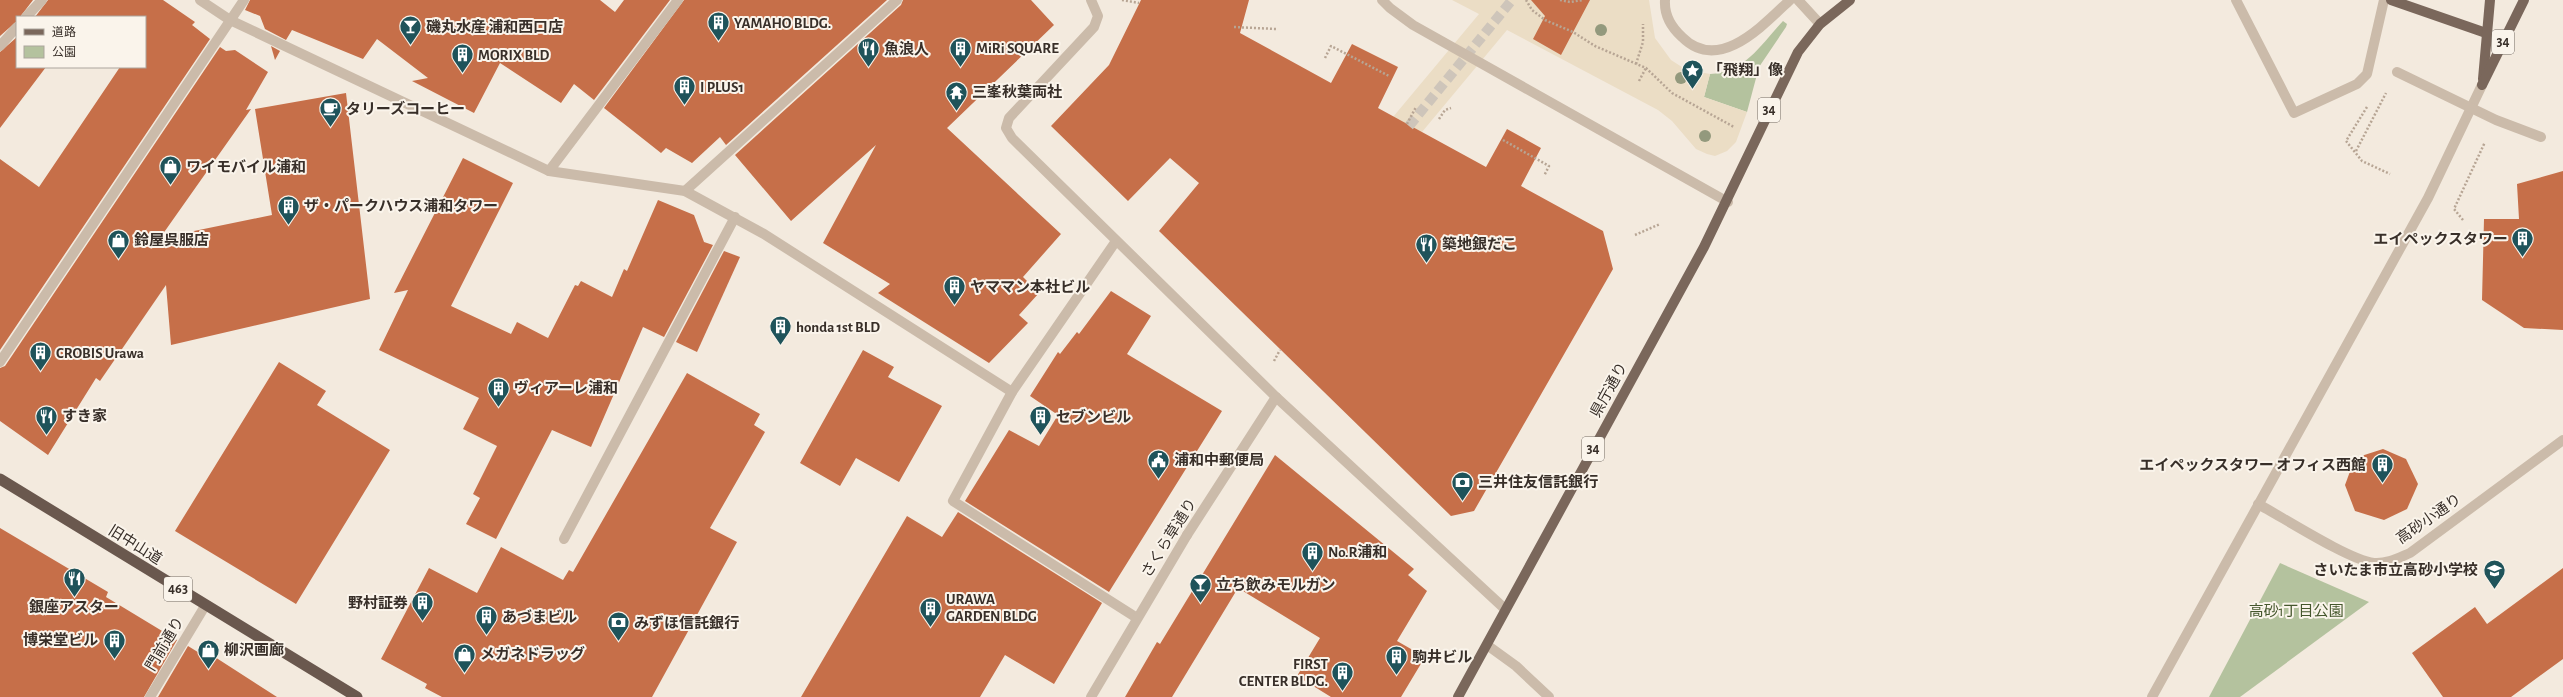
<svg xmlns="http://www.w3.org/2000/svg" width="2563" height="697" viewBox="0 0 2563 697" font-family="'Alegreya Sans','Noto Sans JP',sans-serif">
	<rect width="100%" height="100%" fill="#f3eade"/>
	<g fill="#b4c29e">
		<path d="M 1783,21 L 1787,24 L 1786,27 L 1759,67 L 1747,112 L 1704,97 L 1710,74 C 1746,72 1761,44 1783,21 Z"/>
		<path d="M 2280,563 L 2369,602 L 2240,697 L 2209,697 Z"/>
	</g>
	<path fill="#ebddc5" d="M 1452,0 L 1649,0 L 1655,38 L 1671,60 L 1685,69 L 1710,74 L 1704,97 L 1747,112 L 1736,142 L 1727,151 L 1715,156 L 1707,154 L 1696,149 L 1672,121 L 1658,110 L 1507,30 L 1422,132 L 1393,117 L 1479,14 Z"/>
	<g fill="#c66f49">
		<path d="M 0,0 L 33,0 L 20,17 L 17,17 L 17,21 L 0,36 Z"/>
		<path d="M 48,0 L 163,0 L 195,22 L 192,25 L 210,39 L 0,350 L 0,159 L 39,187 L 120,67 L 145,67 L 145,17 L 35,17 Z"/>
		<path d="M 250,0 L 600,0 L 615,12 L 624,0 L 670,0 L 594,100 L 574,84 L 561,103 L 500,63 L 474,113 L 412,81 L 428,78 L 377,39 L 363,59 L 292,30 L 286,40 L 265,29 L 260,16 L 245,10 Z"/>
		<path d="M 684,0 L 887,0 L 726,145 L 720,137 L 692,163 L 666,148 L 661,153 L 604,108 Z"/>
		<path d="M 903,0 L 1031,0 L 1054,25 L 947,128 L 1061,234 L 1023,277 L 1039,293 L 1019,315 L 1028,323 L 989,363 L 878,293 L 890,284 L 823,243 L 876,145 L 791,221 L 735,155 L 901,5 Z"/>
		<path d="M 1141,0 L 1249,0 L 1240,33 L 1331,83 L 1352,44 L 1398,67 L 1378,108 L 1486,167 L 1507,129 L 1541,148 L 1521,186 L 1603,231 L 1613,269 L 1474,511 L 1451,516 L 1159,231 L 1199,183 L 1170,158 L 1128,201 L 1051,126 L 1109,65 Z"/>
		<path d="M 1531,0 L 1590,0 L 1561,55 L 1533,39 L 1545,16 Z"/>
		<path d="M 17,37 L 17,67 L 46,67 L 0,128 L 0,52 Z"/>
		<path d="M 271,46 L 280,51 L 275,60 Z"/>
		<path d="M 220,47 L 226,51 L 235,50 L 268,72 L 246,110 L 251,109 L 160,238 L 272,215 L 255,109 L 346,93 L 370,299 L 171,345 L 166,285 L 100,381 L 96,378 L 48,455 L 0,421 L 0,368 L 5,366 Z"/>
		<path d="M 463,158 L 513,183 L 451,306 L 511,334 L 517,322 L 548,338 L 575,285 L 578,286 L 581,281 L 612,297 L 624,269 L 627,271 L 658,200 L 694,215 L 704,242 L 713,245 L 664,337 L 643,327 L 591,447 L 552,430 L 496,539 L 466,524 L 480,498 L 473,494 L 497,446 L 463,429 L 479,398 L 379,350 L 408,290 L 394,293 Z"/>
		<path d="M 2563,171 L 2563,330 L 2524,328 L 2482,300 L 2484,219 L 2519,219 L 2517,184 Z"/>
		<path d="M 724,251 L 740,257 L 697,352 L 676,342 Z"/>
		<path d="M 1111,291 L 1151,316 L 1127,354 L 1222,411 L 1109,592 L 965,501 L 1009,430 L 1039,446 L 1058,415 L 1030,396 L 1058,352 L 1060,354 L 1077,332 L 1079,334 Z"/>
		<path d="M 863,350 L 894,367 L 888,377 L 942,406 L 899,482 L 856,458 L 840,486 L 800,463 Z"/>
		<path d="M 279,362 L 326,391 L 317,405 L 390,450 L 296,604 L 175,531 Z"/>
		<path d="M 687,373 L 760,414 L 754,425 L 765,432 L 710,528 L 737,542 L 652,697 L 442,697 L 425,688 L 427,684 L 381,659 L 429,568 L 477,593 L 501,547 L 563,580 L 569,570 L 573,572 Z"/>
		<path d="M 2383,449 L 2406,459 L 2418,484 L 2407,509 L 2384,520 L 2355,511 L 2345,485 L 2355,458 Z"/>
		<path d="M 1275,455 L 1414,569 L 1408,575 L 1427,591 L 1397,641 L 1425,657 L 1401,697 L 1331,697 L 1297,676 L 1320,638 L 1238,588 L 1172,697 L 1125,697 L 1157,642 L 1160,644 Z"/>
		<path d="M 958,512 L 1102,603 L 1054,684 L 1005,655 L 980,697 L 801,697 L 907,516 L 942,537 Z"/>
		<path d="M 0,528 L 108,592 L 106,597 L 177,640 L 144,697 L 0,697 Z"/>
		<path d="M 2563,568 L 2563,659 L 2511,697 L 2443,697 L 2412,653 L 2475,607 L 2487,624 Z"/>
		<path d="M 188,646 L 201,654 L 204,650 L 277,697 L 158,697 Z"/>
	</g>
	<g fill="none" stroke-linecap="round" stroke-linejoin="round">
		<path stroke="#cec5ba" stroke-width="10" stroke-dasharray="10 5" stroke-linecap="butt" d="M 1409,126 L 1512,0"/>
		<g stroke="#b7a594" stroke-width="2.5" stroke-dasharray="2 2" stroke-linecap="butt">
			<path d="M 1122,0 L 1139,3"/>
			<path d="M 1526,0 L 1532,10 L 1545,20 L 1573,32 L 1595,46 L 1646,68 L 1672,93 L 1734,127"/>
			<path d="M 1560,0 L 1570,2 L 1583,0"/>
			<path d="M 1234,27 L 1276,29"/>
			<path d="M 1325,58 L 1331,46 L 1389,76"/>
			<path d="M 1636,64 L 1643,42 L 1643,24"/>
			<path d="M 1639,81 L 1646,68"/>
			<path d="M 2367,107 L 2346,141 L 2362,161 L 2390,174"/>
			<path d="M 1439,119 L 1445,110 L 1451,108"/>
			<path d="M 1407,124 L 1416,107"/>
			<path d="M 1503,140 L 1549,166 L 1544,176"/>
			<path d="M 2356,151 L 2386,93"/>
			<path d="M 2463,220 L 2454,209 L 2485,142"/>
			<path d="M 1635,235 L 1660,224"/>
			<path d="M 1274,361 L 1280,350"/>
		</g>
		<path stroke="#cbbbaa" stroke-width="10" d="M 564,539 L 735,217"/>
		<g stroke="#cbbbaa" stroke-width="10">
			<path d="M 685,191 L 897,0"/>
			<path d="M 1012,392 L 953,501 L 1137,618"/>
			<path d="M 1091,697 L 1187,535"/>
		</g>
		<g stroke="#cbbbaa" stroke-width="10">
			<path d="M 200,0 L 230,20 L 549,171 L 685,191 L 764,234 L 1012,392 L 1116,241"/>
			<path d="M 1091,0 L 1098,16 L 1094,27 L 1009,118 L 1006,128 L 1012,138 L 1276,397 L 1505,609"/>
			<path d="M 2236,0 L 2294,113 L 2357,84 L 2367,74 L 2384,0"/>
			<path d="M 26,17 L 42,0"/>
			<path d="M 0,46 L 17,27"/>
			<path d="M 549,171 L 678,0"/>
			<path d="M 0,362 L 244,0"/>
			<path d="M 2258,504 C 2284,518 2349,560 2374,563 C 2387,564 2398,558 2410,553 L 2563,440"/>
			<path d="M 1187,535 L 1276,397"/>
			<path d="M 1487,645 L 1516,666 L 1549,697"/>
			<path d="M 150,697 L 205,606"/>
		</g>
		<g stroke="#cbbbaa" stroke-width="10">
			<path d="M 1382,0 L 1390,8 L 1413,25 L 1728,202"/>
			<path d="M 1665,0 C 1664,16 1671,27 1682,37 C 1719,74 1763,25 1790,0"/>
			<path d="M 1798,0 L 1820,24"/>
			<path d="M 2152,697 L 2428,198 L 2482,85"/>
		</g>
		<g stroke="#7a675b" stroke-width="10">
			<path d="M 2391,0 L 2486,33"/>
			<path d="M 2483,79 L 2490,0"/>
			<path d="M 2482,85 L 2524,0"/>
			<path d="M 1458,697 L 1704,247 L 1798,52 L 1820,24 L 1850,0"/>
		</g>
		<path stroke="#6a584e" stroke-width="11" d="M 0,479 L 357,697"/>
		<path stroke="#cbbbaa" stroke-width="10" d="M 2397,72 L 2496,120 L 2541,137"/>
	</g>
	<g fill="#93997d">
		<circle cx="1601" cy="30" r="6"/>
		<circle cx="1746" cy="72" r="6"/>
		<circle cx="1681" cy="78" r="6"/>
		<circle cx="1705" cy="136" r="6"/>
	</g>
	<defs>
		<symbol id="building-pin" viewBox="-11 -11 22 30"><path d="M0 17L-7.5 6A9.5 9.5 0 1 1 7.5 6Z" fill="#1f535a" stroke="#faf4eb"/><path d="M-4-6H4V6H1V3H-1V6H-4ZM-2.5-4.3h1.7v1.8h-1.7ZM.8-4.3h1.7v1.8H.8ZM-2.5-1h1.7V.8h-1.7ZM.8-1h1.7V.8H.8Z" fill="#fff"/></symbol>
		<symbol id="bar-pin" viewBox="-11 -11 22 30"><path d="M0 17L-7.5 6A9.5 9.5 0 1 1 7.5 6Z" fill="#1f535a" stroke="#faf4eb"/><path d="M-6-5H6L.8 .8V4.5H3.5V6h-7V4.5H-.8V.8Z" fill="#fff"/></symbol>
		<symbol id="restaurant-pin" viewBox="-11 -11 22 30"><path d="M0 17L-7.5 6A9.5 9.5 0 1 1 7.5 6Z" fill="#1f535a" stroke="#faf4eb"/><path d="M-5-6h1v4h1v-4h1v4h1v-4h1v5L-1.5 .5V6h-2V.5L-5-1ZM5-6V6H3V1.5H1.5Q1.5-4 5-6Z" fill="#fff"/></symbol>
		<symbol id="sight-pin" viewBox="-11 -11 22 30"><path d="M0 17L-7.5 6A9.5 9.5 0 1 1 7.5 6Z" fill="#1f535a" stroke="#faf4eb"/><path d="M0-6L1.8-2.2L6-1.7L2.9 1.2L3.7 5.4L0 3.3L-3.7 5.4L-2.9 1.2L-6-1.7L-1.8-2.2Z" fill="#fff"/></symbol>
		<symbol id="temple-pin" viewBox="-11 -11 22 30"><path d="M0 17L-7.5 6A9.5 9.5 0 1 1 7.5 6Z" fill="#1f535a" stroke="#faf4eb"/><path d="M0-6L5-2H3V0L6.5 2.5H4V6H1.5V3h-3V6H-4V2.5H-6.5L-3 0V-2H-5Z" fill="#fff"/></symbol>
		<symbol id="cafe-pin" viewBox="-11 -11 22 30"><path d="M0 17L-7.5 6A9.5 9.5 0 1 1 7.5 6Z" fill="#1f535a" stroke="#faf4eb"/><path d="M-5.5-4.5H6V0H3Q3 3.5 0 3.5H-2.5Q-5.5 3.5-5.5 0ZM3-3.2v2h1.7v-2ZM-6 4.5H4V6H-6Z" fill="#fff"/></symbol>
		<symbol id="shop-pin" viewBox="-11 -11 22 30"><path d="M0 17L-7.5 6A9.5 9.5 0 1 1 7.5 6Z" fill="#1f535a" stroke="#faf4eb"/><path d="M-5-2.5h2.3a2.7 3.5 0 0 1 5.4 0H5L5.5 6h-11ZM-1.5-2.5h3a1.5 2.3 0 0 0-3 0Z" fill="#fff"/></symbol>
		<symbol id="civic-pin" viewBox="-11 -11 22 30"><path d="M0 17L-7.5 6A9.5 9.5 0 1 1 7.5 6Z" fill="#1f535a" stroke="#faf4eb"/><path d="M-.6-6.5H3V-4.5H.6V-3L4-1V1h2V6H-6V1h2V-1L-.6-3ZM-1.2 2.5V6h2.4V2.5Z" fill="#fff"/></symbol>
		<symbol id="bank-pin" viewBox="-11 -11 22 30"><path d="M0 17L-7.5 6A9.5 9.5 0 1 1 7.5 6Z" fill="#1f535a" stroke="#faf4eb"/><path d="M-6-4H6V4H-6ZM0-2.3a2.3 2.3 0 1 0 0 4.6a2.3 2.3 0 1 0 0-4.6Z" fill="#fff"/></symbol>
		<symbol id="school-pin" viewBox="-11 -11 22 30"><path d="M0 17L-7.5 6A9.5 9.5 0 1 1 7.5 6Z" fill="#1f535a" stroke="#faf4eb"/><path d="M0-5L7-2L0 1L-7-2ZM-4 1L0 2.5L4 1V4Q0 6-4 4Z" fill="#fff"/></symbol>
	</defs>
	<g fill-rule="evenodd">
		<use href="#building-pin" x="706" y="10" width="25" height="34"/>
		<use href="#bar-pin" x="398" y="14" width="25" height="34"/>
		<use href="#building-pin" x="948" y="36" width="25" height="34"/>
		<use href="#restaurant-pin" x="856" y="36" width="25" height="34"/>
		<use href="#building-pin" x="450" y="42" width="25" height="34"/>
		<use href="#sight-pin" x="1680" y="58" width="25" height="34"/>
		<use href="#building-pin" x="672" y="74" width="25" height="34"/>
		<use href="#temple-pin" x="944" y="80" width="25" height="34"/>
		<use href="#cafe-pin" x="318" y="96" width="25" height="34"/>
		<use href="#shop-pin" x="158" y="154" width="25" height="34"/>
		<use href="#building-pin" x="276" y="194" width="25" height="34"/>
		<use href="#building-pin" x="2510" y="226" width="25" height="34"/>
		<use href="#shop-pin" x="106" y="228" width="25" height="34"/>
		<use href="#restaurant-pin" x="1414" y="232" width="25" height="34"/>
		<use href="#building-pin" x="942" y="274" width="25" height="34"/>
		<use href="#building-pin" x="768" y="314" width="25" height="34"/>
		<use href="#building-pin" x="28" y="340" width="25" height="34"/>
		<use href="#building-pin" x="486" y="376" width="25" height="34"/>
		<use href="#restaurant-pin" x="34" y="404" width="25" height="34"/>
		<use href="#building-pin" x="1028" y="404" width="25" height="34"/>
		<use href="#civic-pin" x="1146" y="448" width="25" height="34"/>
		<use href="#building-pin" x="2370" y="452" width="25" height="34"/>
		<use href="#bank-pin" x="1450" y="470" width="25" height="34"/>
		<use href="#building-pin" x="1300" y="540" width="25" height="34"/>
		<use href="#school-pin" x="2482" y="558" width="25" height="34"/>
		<use href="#restaurant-pin" x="62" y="566" width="25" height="34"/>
		<use href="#bar-pin" x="1188" y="572" width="25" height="34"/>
		<use href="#building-pin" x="410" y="590" width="25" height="34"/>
		<use href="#building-pin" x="918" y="596" width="25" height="34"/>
		<use href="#building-pin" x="474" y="604" width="25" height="34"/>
		<use href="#bank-pin" x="606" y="610" width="25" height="34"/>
		<use href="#building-pin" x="102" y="628" width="25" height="34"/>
		<use href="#shop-pin" x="196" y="638" width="25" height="34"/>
		<use href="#shop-pin" x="452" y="642" width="25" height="34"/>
		<use href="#building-pin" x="1384" y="644" width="25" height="34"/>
		<use href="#building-pin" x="1330" y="660" width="25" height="34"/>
	</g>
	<g text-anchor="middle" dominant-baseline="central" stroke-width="4" stroke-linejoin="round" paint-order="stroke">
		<g fill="#faf4eb" stroke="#726a63" stroke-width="1">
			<rect x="2492" y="30" width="22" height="24" rx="3"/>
			<rect x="1758" y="98" width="22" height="24" rx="3"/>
			<rect x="1582" y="437" width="22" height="24" rx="3"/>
			<rect x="164" y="577" width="28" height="24" rx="3"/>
		</g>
		<g font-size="14" font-weight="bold" fill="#382f29">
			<text x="2503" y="42">34</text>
			<text x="1769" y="110">34</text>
			<text x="1593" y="449">34</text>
			<text x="178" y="589">463</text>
		</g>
		<g font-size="15" font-weight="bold" fill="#382f29" stroke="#faf4eb" text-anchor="start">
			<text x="734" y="23">YAMAHO BLDG.</text>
			<text x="426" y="27">磯丸水産 浦和西口店</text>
			<text x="976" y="48">MiRi SQUARE</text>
			<text x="884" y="49">魚浪人</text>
			<text x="478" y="55">MORIX BLD</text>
			<text x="1708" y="70">「飛翔」像</text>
			<text x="700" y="87">I PLUS1</text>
			<text x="972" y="92">三峯秋葉両社</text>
			<text x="346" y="109">タリーズコーヒー</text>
			<text x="186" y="167">ワイモバイル浦和</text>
			<text x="304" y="206">ザ・パークハウス浦和タワー</text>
			<text x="2508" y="239" text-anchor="end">エイペックスタワー</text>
			<text x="134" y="240">鈴屋呉服店</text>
			<text x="1442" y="244">築地銀だこ</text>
			<text x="970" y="287">ヤママン本社ビル</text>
			<text x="796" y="327">honda 1st BLD</text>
			<text x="56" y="353">CROBIS Urawa</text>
			<text x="514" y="388">ヴィアーレ浦和</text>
			<text x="62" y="416">すき家</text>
			<text x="1056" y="417">セブンビル</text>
			<text x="1174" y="460">浦和中郵便局</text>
			<text x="2366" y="465" text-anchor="end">エイペックスタワー オフィス西館</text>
			<text x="1478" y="482">三井住友信託銀行</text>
			<text x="1328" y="552">No.R浦和</text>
			<text x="2478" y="570" text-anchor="end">さいたま市立高砂小学校</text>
			<text x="1216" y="585">立ち飲みモルガン</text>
			<text x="946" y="599">URAWA<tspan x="946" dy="17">GARDEN BLDG</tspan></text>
			<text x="408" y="603" text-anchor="end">野村証券</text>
			<text x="74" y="607" text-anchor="middle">銀座アスター</text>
			<text x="502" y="617">あづまビル</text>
			<text x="634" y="623">みずほ信託銀行</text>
			<text x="98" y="640" text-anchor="end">博栄堂ビル</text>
			<text x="224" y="650">柳沢画廊</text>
			<text x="480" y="654">メガネドラッグ</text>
			<text x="1412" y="657">駒井ビル</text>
			<text x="1328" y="664" text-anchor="end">FIRST<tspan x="1328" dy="17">CENTER BLDG.</tspan></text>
		</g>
		<g font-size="15" fill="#382f29" stroke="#faf4eb">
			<text transform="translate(1609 390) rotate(-61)">県庁通り</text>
			<text transform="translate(2429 519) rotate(-35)">高砂小通り</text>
			<text transform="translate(1169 538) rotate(-58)">さくら草通り</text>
			<text transform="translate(135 545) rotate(32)">旧中山道</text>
			<text transform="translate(165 644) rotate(-59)">門前通り</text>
		</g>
		<g font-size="15" fill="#45572d" stroke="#faf4eb">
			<text x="2296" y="611">高砂1丁目公園</text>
		</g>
	</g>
	<rect x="16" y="16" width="130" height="52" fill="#faf4eb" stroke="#aca59d"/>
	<rect x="24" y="29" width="20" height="6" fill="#7a675b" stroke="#aca59d"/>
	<text x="52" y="36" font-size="12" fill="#382f29">道路</text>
	<rect x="24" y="46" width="20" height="12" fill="#b4c29e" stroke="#aca59d"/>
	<text x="52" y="56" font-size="12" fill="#382f29">公園</text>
</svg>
